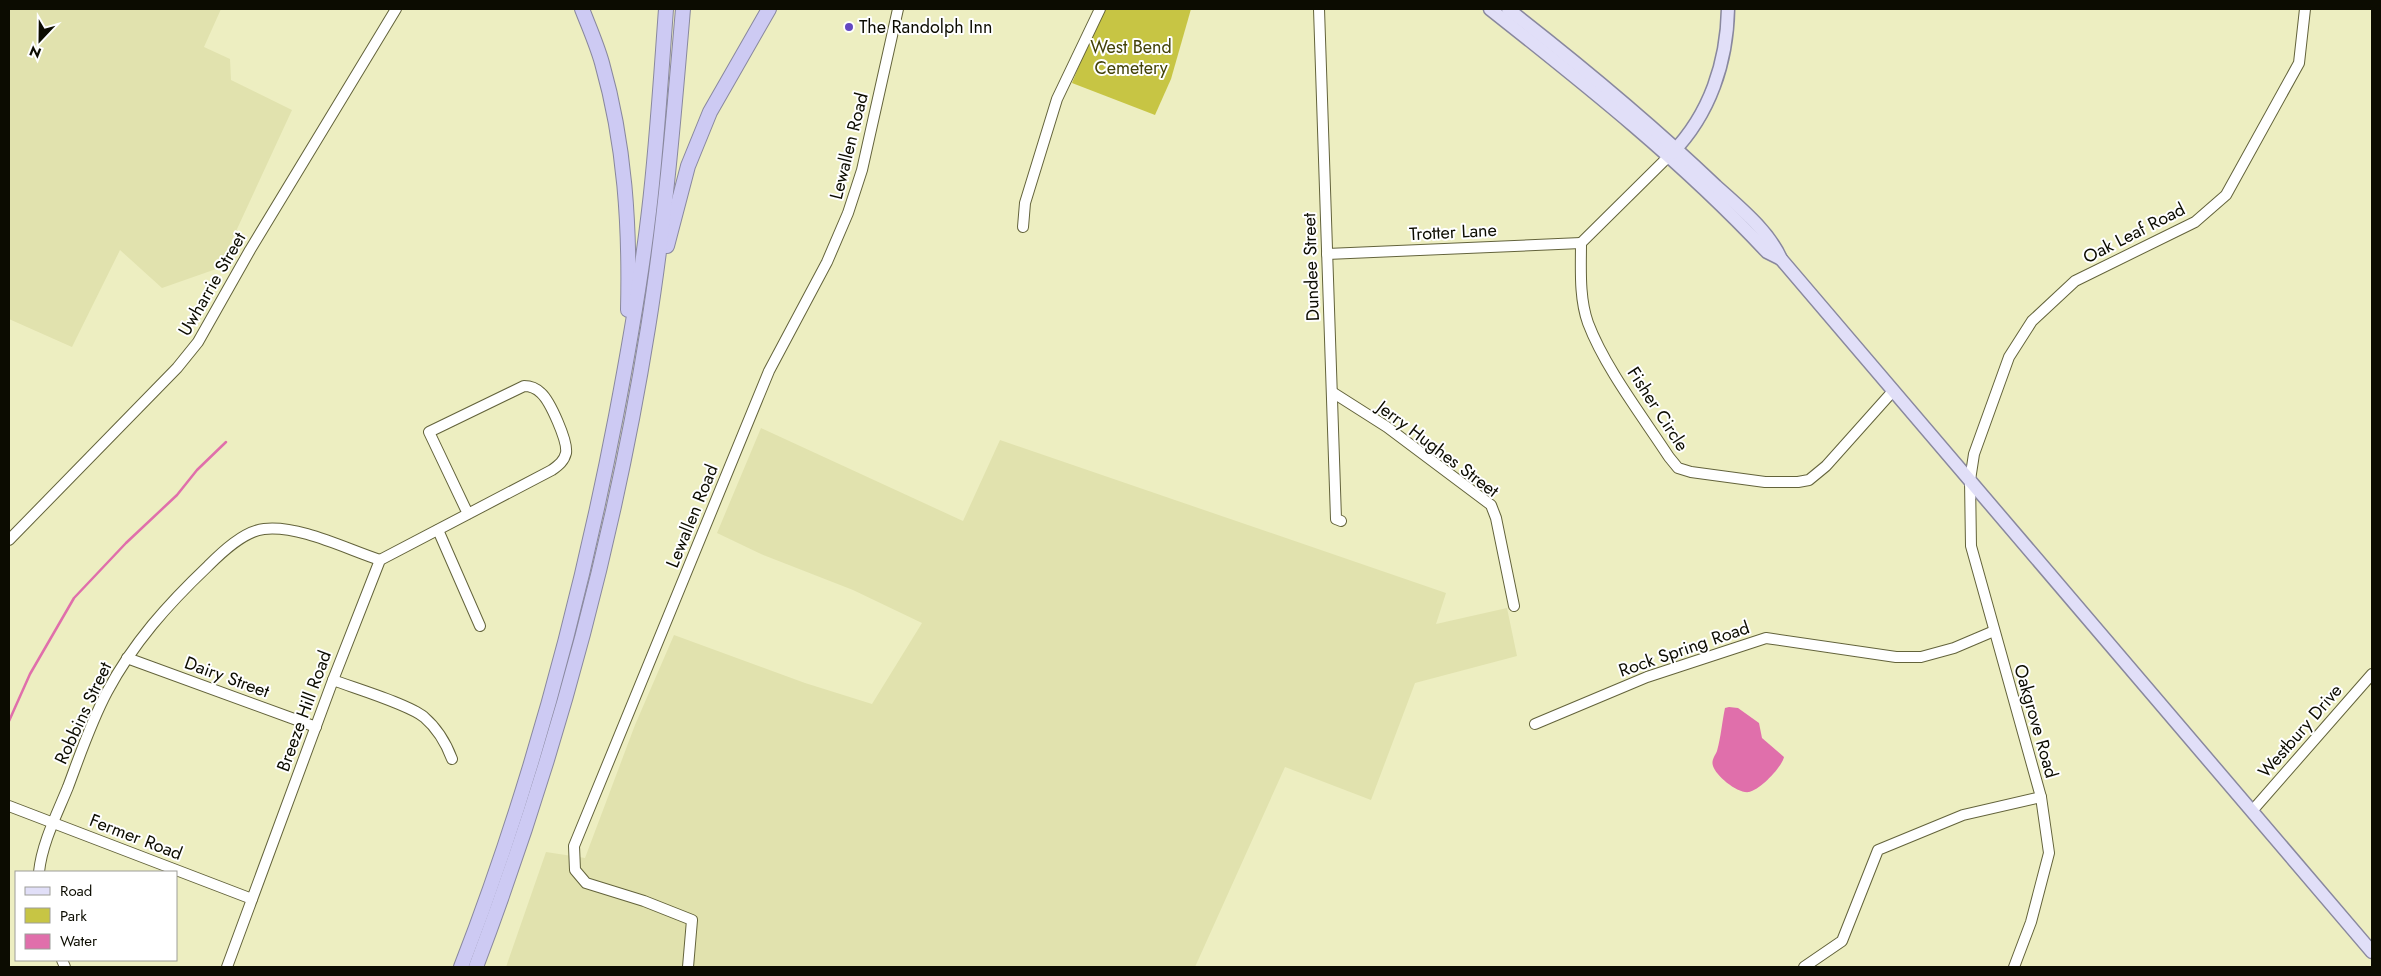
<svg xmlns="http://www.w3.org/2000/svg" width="2381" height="976" viewBox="0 0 2381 976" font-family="Jost,sans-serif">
	<rect width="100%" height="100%" fill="#edeec1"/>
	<g fill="#e1e2ae">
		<path d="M 9,9 L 221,9 L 204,47 L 230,59 L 231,80 L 292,110 L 219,268 L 162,288 L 120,250 L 72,347 L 9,319 Z"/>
		<path d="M 761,428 L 963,521 L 1000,440 L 1446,593 L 1436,624 L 1507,608 L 1517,656 L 1415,683 L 1371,800 L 1285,767 L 1195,967 L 506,967 L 546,852 L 585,858 L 635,725 L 674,635 L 805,683 L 872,704 L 922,623 L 853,590 L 761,554 L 717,533 Z"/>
	</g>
	<path fill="#c7c544" d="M 1102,9 L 1191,9 L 1171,79 L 1155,115 L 1072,83 Z"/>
	<path fill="#e06fab" d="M 1729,707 L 1738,708 L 1759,723 L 1762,738 L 1784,757 C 1782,767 1760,790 1749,792 C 1738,794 1716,776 1713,766 C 1711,760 1715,756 1717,751 C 1721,737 1722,722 1725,708 Z"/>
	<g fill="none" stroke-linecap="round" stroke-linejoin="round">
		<path stroke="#e06fab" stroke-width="2.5" d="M 9,721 L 30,674 L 74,598 L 126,543 L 177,495 L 197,470 L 226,442"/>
		<defs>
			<g id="minor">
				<path d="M 1319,9 L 1336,519 L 1341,521"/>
				<path d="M 1023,227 L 1025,203 L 1057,99 L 1100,9"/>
				<path d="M 1581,243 C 1581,268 1579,298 1588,323 C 1605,368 1643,417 1669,457 L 1678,468 L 1691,472 L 1765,482 L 1798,482 L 1809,480 L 1826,466 L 1893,391"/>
				<path d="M 1581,243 L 1669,156"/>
				<path d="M 1327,254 L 1581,243"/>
				<path d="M 1332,392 L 1387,427 L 1491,505 L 1496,518 L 1514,606"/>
				<path d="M 438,530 L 480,626"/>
				<path d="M 9,540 L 177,368 L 198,342 L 250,250 L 396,9"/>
				<path d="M 127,658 L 316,727"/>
				<path d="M 333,680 C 354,688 408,704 424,717 C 438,729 446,743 452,759"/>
				<path d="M 1535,724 L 1647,677 L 1766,638 L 1896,657 L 1921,657 L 1954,648 L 1994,631"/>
				<path d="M 9,806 L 252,899"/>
				<path d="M 2252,811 L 2372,674"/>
				<path d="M 39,872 C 42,843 57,814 68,787 C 80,755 91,722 107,692 C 133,643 168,604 208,566 C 222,552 244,531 264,529 C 300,525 346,549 380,560"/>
				<path d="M 62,960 L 65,967"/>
				<path d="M 227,967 L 333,680 L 380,560 L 552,470 C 559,465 564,461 566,453 C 568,441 550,401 541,393 C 536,388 531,386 524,386 L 429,432 L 468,514"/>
				<path d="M 688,967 L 692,920 L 644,901 L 586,883 L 575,870 L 574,846 L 769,371 L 827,262 L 848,213 L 862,170 L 898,9"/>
				<path d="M 1804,967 L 1842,941 L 1878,850 L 1963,815 L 2041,797"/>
				<path d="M 2014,967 L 2031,922 L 2049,853 L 2041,797 L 1971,546 L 1970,480 L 1974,454 L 2009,357 L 2032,321 L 2075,281 L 2195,222 L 2226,195 L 2299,63 L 2305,9"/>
			</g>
			<g id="major">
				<path d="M 1490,9 C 1586,85 1683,162 1767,252 L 1781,259"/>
				<path d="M 1508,9 C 1580,65 1650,123 1716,186 C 1739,207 1768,230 1781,259 L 2372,952"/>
				<path d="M 1672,153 C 1710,114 1727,62 1728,9"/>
			</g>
			<g id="highway">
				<path d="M 582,9 C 589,27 597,45 602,63 C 625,144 630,226 628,310"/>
				<path d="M 667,246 L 688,166 L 710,112 L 769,9"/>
				<path d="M 461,967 C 530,789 580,603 616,416 C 629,348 641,280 649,211 C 657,144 661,76 666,9"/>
				<path d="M 476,967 C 554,761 613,546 648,328 C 665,223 674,115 683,9"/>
			</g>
		</defs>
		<use href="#minor" stroke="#63633b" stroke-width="12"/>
		<use href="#major" stroke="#89889e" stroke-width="15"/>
		<use href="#highway" stroke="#89889e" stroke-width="16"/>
		<use href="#minor" stroke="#fff" stroke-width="10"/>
		<use href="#major" stroke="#e1dff8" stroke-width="12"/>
		<use href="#highway" stroke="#cdcaf3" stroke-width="14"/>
	</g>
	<circle fill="#6348c1" stroke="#fff" stroke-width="2" cx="849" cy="27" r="5"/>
	<g text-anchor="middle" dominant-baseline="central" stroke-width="4" stroke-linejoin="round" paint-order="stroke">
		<g font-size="18" fill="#0c0c01" stroke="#fff" text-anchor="start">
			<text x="859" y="27">The Randolph Inn</text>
		</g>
		<g font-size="18" fill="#434207" stroke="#fff">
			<text x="1131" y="47">West Bend<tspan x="1131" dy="21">Cemetery</tspan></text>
		</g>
		<g font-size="18" fill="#0c0c01" stroke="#fff">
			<text transform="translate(849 146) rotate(-76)">Lewallen Road</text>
			<text transform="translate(1453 232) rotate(-3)">Trotter Lane</text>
			<text transform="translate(2134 233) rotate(-27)">Oak Leaf Road</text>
			<text transform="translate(1311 267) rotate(-92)">Dundee Street</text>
			<text transform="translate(212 284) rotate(-60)">Uwharrie Street</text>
			<text transform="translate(1658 409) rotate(57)">Fisher Circle</text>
			<text transform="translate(1438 449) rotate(37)">Jerry Hughes Street</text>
			<text transform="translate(692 516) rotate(-68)">Lewallen Road</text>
			<text transform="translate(1684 649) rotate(-19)">Rock Spring Road</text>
			<text transform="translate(227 677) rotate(20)">Dairy Street</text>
			<text transform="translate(304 711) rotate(-70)">Breeze Hill Road</text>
			<text transform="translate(83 713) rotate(-65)">Robbins Street</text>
			<text transform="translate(2036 721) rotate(74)">Oakgrove Road</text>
			<text transform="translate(2300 731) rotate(-49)">Westbury Drive</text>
			<text transform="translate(136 837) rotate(21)">Fermer Road</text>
		</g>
	</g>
	<rect width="2381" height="976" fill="none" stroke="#0c0c01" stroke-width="20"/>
	<rect x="15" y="871" width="162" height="90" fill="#ffffff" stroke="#9e9e99"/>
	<rect x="25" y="887" width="25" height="8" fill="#e1dff8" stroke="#9e9e99"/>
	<text x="60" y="896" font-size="15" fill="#0c0c01">Road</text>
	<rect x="25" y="908" width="25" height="15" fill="#c7c544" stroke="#9e9e99"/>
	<text x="60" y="921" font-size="15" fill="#0c0c01">Park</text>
	<rect x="25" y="934" width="25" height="15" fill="#e06fab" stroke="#9e9e99"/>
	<text x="60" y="946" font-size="15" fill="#0c0c01">Water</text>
	<g transform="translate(40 40) rotate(202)" stroke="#ffffff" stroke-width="4" paint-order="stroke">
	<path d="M0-4L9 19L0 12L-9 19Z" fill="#0c0c01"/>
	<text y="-8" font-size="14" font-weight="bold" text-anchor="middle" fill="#0c0c01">N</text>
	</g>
</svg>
